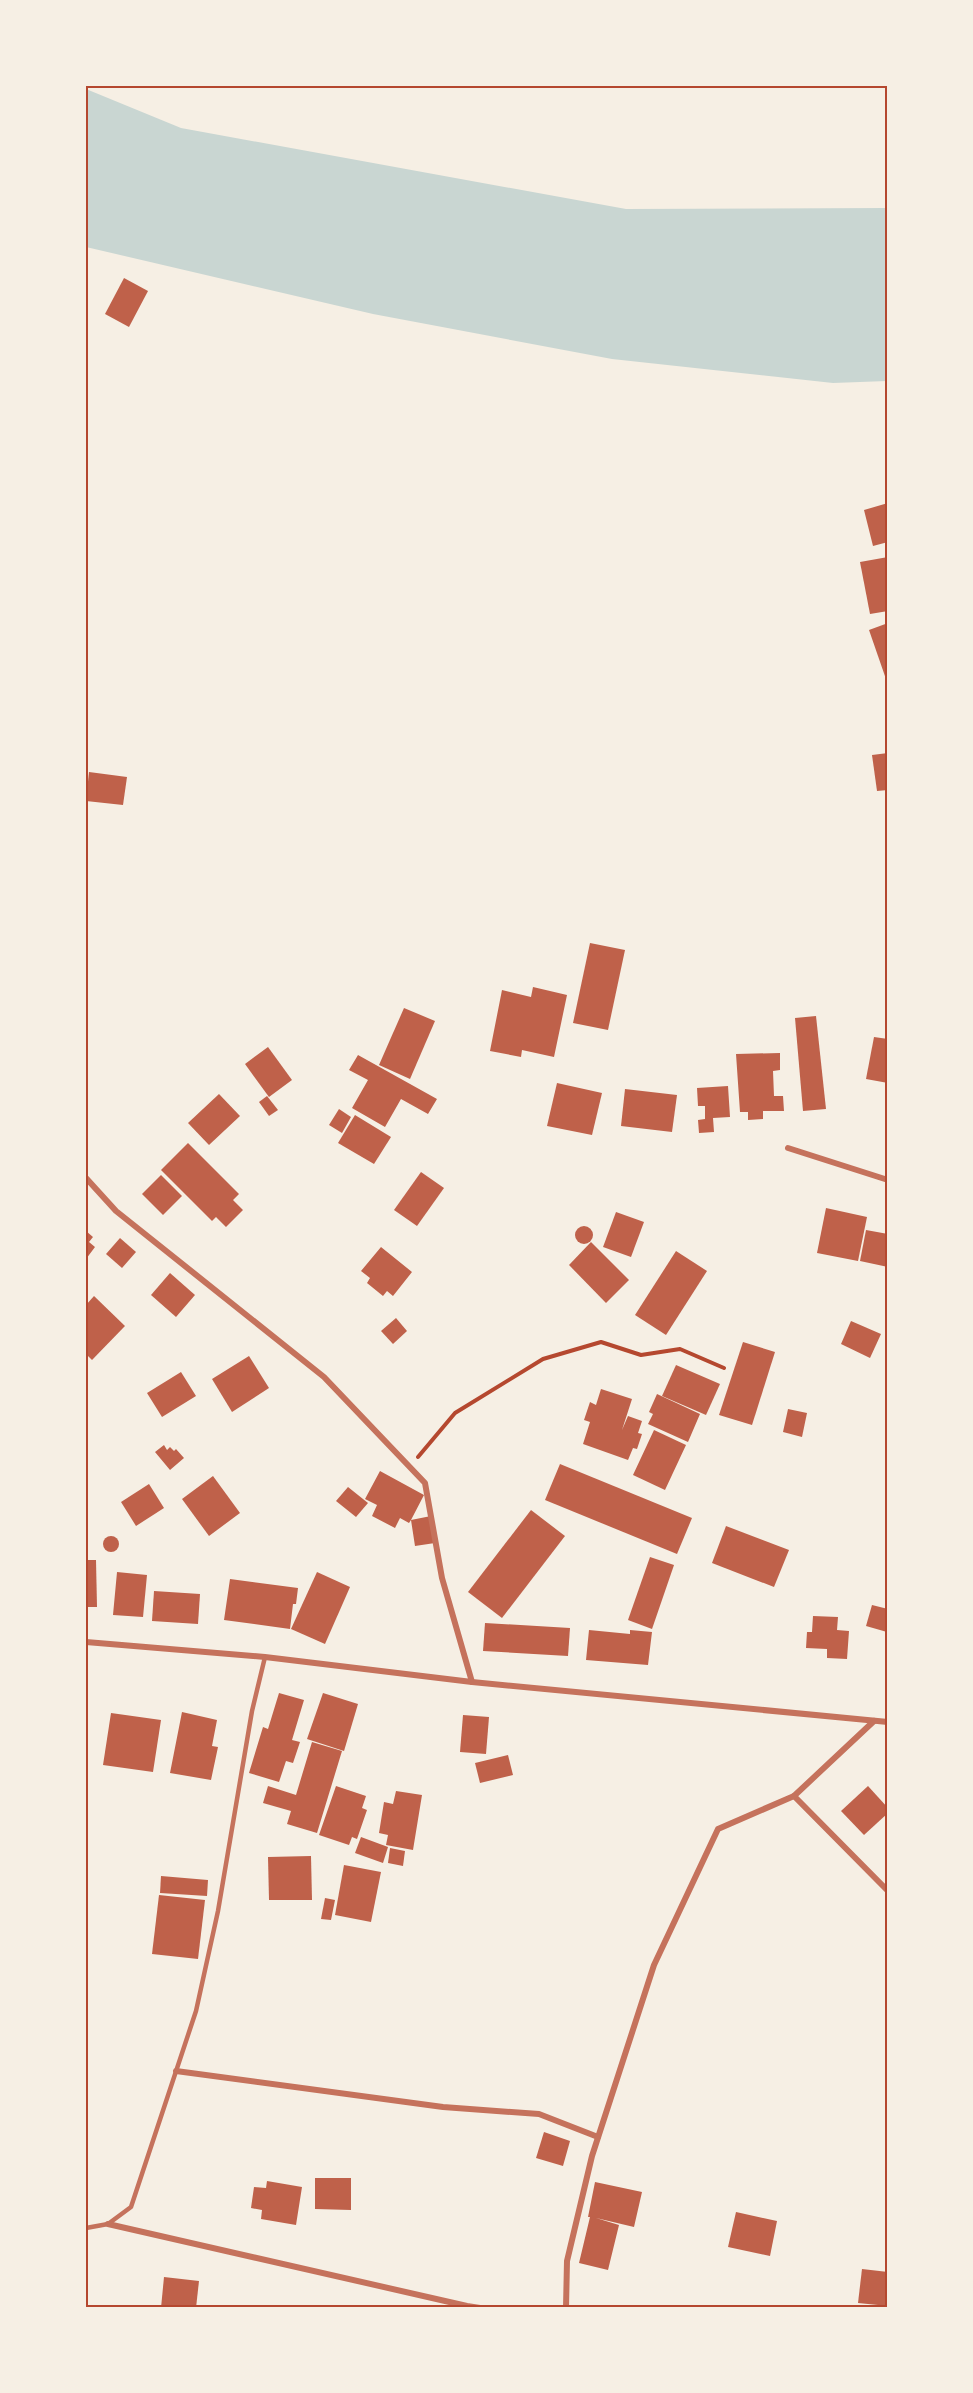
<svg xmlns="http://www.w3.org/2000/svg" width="973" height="2393" viewBox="0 0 973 2393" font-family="'PT Sans Narrow',sans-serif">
	<rect width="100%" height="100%" fill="#f6efe4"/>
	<path fill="#c9d6d2" d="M 86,89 L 181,128 L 626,209 L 887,208 L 887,381 L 833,383 L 612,359 L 373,314 L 86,247 Z"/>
	<g fill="#bf614a">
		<path d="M 124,278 L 148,291 L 129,327 L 105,314 Z"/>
		<path d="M 888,503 L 888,542 L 873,546 L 864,510 Z"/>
		<path d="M 888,557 L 888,611 L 870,614 L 860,562 Z"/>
		<path d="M 888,623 L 888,682 L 887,682 L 869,630 Z"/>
		<path d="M 888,753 L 888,790 L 877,791 L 872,755 Z"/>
		<path d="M 89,772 L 127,777 L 123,805 L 86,801 Z"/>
		<path d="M 590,943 L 625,950 L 608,1030 L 573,1023 Z"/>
		<path d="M 533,987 L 567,995 L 554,1057 L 522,1050 L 521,1057 L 490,1051 L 502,990 L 531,997 Z"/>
		<path d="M 404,1008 L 435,1021 L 410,1079 L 379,1065 Z"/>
		<path d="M 816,1016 L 826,1109 L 803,1111 L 795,1018 Z"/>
		<path d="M 874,1037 L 888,1039 L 888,1083 L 866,1079 Z"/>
		<path d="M 268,1047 L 292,1080 L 269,1097 L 245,1064 Z"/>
		<path d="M 780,1053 L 780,1070 L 773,1071 L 774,1096 L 783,1096 L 784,1111 L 763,1111 L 763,1119 L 748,1120 L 748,1112 L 740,1112 L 736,1054 Z"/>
		<path d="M 358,1055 L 437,1099 L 428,1114 L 401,1099 L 385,1127 L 352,1108 L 368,1080 L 349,1070 Z"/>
		<path d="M 557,1083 L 602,1093 L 592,1135 L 547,1126 Z"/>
		<path d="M 728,1086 L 730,1117 L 713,1118 L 714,1132 L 699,1133 L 698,1120 L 705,1119 L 705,1106 L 698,1106 L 697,1088 Z"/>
		<path d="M 625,1089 L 677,1095 L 672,1132 L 621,1126 Z"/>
		<path d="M 219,1094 L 240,1116 L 209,1145 L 188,1123 Z"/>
		<path d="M 267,1096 L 278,1110 L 269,1116 L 259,1102 Z"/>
		<path d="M 339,1109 L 351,1117 L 342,1133 L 329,1125 Z"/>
		<path d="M 355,1115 L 391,1137 L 374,1164 L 338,1143 Z"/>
		<path d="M 188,1143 L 239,1194 L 233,1200 L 243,1210 L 226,1227 L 216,1217 L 212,1221 L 161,1170 Z"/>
		<path d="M 421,1172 L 444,1188 L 417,1226 L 394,1210 Z"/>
		<path d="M 161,1175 L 182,1196 L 163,1215 L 142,1194 Z"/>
		<path d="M 826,1208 L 867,1217 L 858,1261 L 817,1253 Z"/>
		<path d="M 616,1212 L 644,1222 L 631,1257 L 603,1247 Z"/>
		<circle cx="584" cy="1235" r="9"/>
		<path d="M 866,1230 L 888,1234 L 888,1267 L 860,1261 Z"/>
		<path d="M 86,1231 L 93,1237 L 89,1242 L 95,1247 L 86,1259 Z"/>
		<path d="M 120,1238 L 136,1252 L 122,1268 L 106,1254 Z"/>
		<path d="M 591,1242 L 629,1280 L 606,1303 L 569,1265 Z"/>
		<path d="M 381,1247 L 412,1272 L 393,1296 L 387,1291 L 383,1296 L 367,1283 L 370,1278 L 361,1271 Z"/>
		<path d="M 676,1251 L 707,1271 L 666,1335 L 635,1315 Z"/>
		<path d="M 170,1273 L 195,1295 L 176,1317 L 151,1295 Z"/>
		<path d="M 94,1296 L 125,1326 L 92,1360 L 86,1354 L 86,1305 Z"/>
		<path d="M 396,1318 L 407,1331 L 393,1344 L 381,1331 Z"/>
		<path d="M 851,1321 L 881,1334 L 870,1358 L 841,1344 Z"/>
		<path d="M 743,1342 L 775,1352 L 752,1425 L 719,1415 Z"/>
		<path d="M 249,1356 L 269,1388 L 232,1412 L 212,1379 Z"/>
		<path d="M 676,1365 L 720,1384 L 706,1415 L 662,1396 Z"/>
		<path d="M 181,1372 L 196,1396 L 162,1417 L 147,1393 Z"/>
		<path d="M 601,1389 L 632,1399 L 622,1430 L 628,1416 L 642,1421 L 638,1433 L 642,1434 L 637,1449 L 633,1448 L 628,1460 L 583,1444 L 590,1422 L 584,1420 L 590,1402 L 596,1405 Z"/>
		<path d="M 657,1394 L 700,1414 L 688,1442 L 648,1424 L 653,1414 L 649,1412 Z"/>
		<path d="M 788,1409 L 807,1413 L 802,1437 L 783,1432 Z"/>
		<path d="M 654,1430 L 686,1445 L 665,1490 L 633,1475 Z"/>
		<path d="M 164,1445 L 167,1450 L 170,1447 L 174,1451 L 176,1449 L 184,1458 L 170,1470 L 155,1452 Z"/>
		<path d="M 560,1464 L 692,1518 L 677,1554 L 545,1500 Z"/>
		<path d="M 380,1471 L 424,1495 L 411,1520 L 431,1516 L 435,1543 L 415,1546 L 411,1520 L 409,1523 L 400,1518 L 395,1528 L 372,1516 L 377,1505 L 365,1499 Z"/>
		<path d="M 213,1476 L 240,1513 L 209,1536 L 182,1499 Z"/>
		<path d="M 149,1484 L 164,1508 L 136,1526 L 121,1502 Z"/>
		<path d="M 348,1487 L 368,1503 L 356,1517 L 336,1501 Z"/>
		<path d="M 531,1510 L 565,1536 L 502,1618 L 468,1592 Z"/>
		<path d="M 726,1526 L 789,1550 L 774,1587 L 712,1563 Z"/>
		<circle cx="111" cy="1544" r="8"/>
		<path d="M 650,1557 L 674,1565 L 652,1629 L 628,1620 Z"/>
		<path d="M 86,1560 L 96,1560 L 97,1607 L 86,1607 Z"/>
		<path d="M 117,1572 L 147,1575 L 143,1617 L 113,1615 Z"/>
		<path d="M 317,1572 L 350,1587 L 325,1644 L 291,1629 Z"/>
		<path d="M 230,1579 L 298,1588 L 296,1604 L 293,1604 L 290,1629 L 224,1620 Z"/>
		<path d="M 154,1591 L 200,1594 L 198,1624 L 152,1621 Z"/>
		<path d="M 872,1605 L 888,1609 L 887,1632 L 866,1626 Z"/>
		<path d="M 813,1616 L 838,1617 L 837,1630 L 849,1631 L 847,1659 L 827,1658 L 827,1649 L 806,1648 L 807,1632 L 812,1632 Z"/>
		<path d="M 485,1623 L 570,1628 L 568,1656 L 483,1651 Z"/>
		<path d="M 589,1630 L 630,1634 L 630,1630 L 652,1632 L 648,1665 L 586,1660 Z"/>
		<path d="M 279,1693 L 304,1700 L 292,1740 L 300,1742 L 293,1763 L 286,1761 L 279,1782 L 249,1773 L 263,1727 L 268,1729 Z"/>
		<path d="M 323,1693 L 358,1704 L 344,1751 L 307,1739 Z"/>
		<path d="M 182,1712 L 217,1720 L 212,1746 L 218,1747 L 211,1780 L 170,1773 Z"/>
		<path d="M 111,1713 L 161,1720 L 153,1772 L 103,1765 Z"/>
		<path d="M 463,1715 L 489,1717 L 486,1754 L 460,1752 Z"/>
		<path d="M 312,1742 L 342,1751 L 317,1833 L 287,1824 L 291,1811 L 263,1803 L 268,1786 L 296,1795 Z"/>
		<path d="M 508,1755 L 513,1775 L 480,1783 L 475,1763 Z"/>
		<path d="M 336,1786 L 366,1796 L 362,1808 L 367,1810 L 357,1839 L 352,1837 L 349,1845 L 319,1835 Z"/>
		<path d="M 868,1786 L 888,1808 L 888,1813 L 864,1835 L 841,1811 Z"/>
		<path d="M 396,1791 L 422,1795 L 413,1850 L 386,1845 L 388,1835 L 379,1833 L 384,1802 L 393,1804 Z"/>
		<path d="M 361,1837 L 388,1847 L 383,1863 L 355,1853 Z"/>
		<path d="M 390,1848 L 405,1851 L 403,1866 L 388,1863 Z"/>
		<path d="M 311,1856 L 312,1900 L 269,1900 L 268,1857 Z"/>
		<path d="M 344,1865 L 381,1872 L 371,1922 L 335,1915 Z"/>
		<path d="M 161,1876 L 208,1880 L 207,1896 L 160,1893 Z"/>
		<path d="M 159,1895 L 205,1900 L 198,1959 L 152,1954 Z"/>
		<path d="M 325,1898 L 335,1900 L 331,1920 L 321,1919 Z"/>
		<path d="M 544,2132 L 570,2141 L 563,2166 L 536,2158 Z"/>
		<path d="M 315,2178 L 351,2178 L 351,2210 L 315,2209 Z"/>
		<path d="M 267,2181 L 302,2187 L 296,2225 L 261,2219 L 262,2210 L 251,2208 L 254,2187 L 266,2188 Z"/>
		<path d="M 595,2182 L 642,2192 L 634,2227 L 596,2218 L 619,2225 L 608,2270 L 579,2263 L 590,2217 L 588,2217 Z"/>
		<path d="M 736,2212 L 777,2221 L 770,2256 L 728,2247 Z"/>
		<path d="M 862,2269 L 888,2272 L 888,2306 L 858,2303 Z"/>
		<path d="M 164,2277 L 199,2281 L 196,2308 L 161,2308 Z"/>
	</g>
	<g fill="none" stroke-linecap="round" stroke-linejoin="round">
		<path stroke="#b5482f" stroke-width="4" d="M 418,1457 L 455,1413 L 543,1359 L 601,1342 L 641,1355 L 680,1349 L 724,1368"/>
		<path stroke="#c5725c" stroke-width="4.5" d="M 86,2228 L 108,2224 L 131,2207 L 196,2011 L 218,1911 L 252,1711 L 265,1657"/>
		<g stroke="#c5725c" stroke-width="6">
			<path d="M 788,1148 L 888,1180"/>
			<path d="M 86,1178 L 116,1211 L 324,1377 L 425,1483 L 442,1578 L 472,1682"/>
			<path d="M 86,1642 L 265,1657 L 472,1682 L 888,1722"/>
			<path d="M 874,1721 L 794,1796 L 888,1891"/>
			<path d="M 176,2071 L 443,2107 L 539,2114 L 598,2137"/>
			<path d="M 108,2224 L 467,2306 L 480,2308"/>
			<path d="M 566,2308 L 567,2261 L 592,2156 L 654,1965 L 718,1829 L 794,1796"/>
		</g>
	</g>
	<rect width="973" height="2393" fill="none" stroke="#f6efe4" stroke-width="174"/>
	<rect x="87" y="87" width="799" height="2219" fill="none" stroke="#b5482f" stroke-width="2"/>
</svg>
